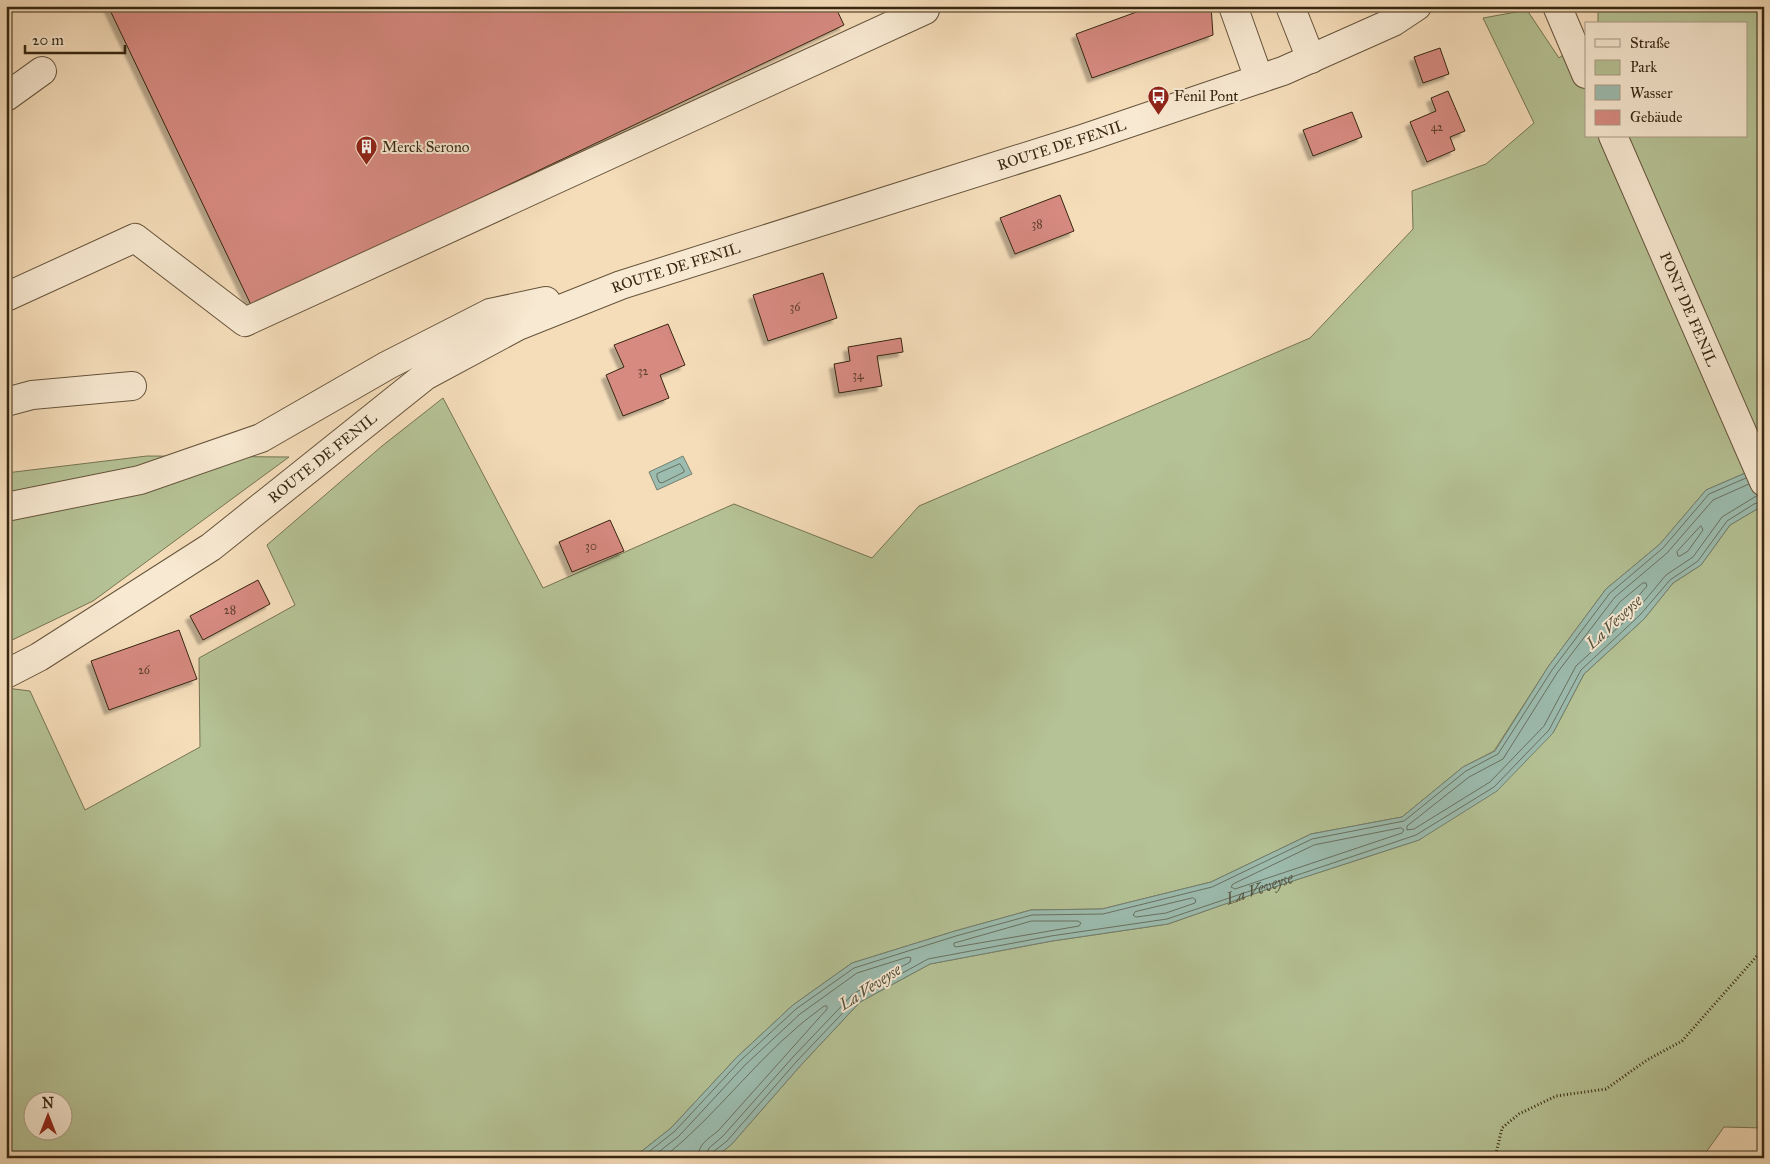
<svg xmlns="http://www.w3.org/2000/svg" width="1770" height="1164" viewBox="0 0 1770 1164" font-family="'IM FELL Great Primer',serif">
	<defs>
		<filter id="shadow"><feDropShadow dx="-4.5" dy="4.5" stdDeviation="1" flood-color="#0004"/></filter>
	</defs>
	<rect width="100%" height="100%" fill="#f5ddba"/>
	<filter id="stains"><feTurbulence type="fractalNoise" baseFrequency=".004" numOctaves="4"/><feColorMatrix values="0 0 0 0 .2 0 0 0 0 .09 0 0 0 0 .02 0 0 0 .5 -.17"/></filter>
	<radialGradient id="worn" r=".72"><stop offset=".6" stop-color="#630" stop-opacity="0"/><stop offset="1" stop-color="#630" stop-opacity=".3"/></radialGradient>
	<g fill="#b5c295" stroke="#767453" fill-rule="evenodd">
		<path d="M 1598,6 L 1764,6 L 1764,465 L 1706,490 L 1660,544 L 1606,589 L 1548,667 L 1494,751 L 1463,767 L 1402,817 L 1311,834 L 1211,882 L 1102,909 L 1031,910 L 955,931 L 852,963 L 793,1005 L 737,1057 L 671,1128 L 633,1158 L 6,1158 L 6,688 L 30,691 L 85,810 L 200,747 L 199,658 L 295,605 L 267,545 L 382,446 L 443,398 L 543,588 L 734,504 L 872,558 L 919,506 L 1310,338 L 1413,229 L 1412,191 L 1486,164 L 1534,123 L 1483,18 L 1527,10 L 1559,58 L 1586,37 L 1586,136 L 1746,136 L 1746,24 L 1598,24 ZM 32,1102 L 62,1102 L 62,1132 L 32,1132 Z"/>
		<path d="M 147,456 L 289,457 L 93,601 L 6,643 L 6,473 Z"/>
		<path d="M 1764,505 L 1764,1128 L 1724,1127 L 1702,1158 L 714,1158 L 731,1145 L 801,1065 L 860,1002 L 930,964 L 1052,941 L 1168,924 L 1265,890 L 1419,840 L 1553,733 L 1584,674 L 1644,619 L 1673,583 L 1701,565 L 1730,525 Z"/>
	</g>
	<g fill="#9cbcaf" stroke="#738070">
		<path d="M 683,456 L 692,474 L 657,490 L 649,472 Z"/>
		<path d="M 1764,465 L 1764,505 L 1730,525 L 1701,565 L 1673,583 L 1644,619 L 1584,674 L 1553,733 L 1497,791 L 1419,840 L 1265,890 L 1168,924 L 1052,941 L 930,964 L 860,1002 L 801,1065 L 731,1145 L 714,1158 L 633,1158 L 671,1128 L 737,1057 L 793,1005 L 852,963 L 955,931 L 1031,910 L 1102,909 L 1211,882 L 1311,834 L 1402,817 L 1463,767 L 1495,751 L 1548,667 L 1606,589 L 1660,544 L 1706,490 Z"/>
	</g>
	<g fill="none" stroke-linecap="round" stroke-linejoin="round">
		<g stroke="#697160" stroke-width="1">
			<path d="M 680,464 L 684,470 L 684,472 L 662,483 L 659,482 L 657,477 L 657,474 Z"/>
			<path d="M 1749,484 L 1713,500 L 1667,553 L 1615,597 L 1557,673 L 1503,759 L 1469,777 L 1407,826 L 1407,830 L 1414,829 L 1490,782 L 1544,726 L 1576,666 L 1636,611 L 1666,575 L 1693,557 L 1722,517 L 1758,495"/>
			<path d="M 1701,526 L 1703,530 L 1688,551 L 1680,556 L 1678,556 L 1677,552 Z"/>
			<path d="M 1643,583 L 1646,583 L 1647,586 L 1630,606 L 1607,627 L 1604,627 L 1603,624 L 1620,602 Z"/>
			<path d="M 1401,828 L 1404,830 L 1402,833 L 1235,889 L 1231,887 L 1233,884 L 1314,845 Z"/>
			<path d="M 1193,898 L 1196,900 L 1195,903 L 1166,913 L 1136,917 L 1133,915 L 1135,912 Z"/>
			<path d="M 1032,921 L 1078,921 L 1081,923 L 1079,926 L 956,947 L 954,946 L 954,943 L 958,942 Z"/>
			<path d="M 641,1158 L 675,1131 L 741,1060 L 796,1009 L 854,968 L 956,936 L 1032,915 L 1103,914 L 1212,887 L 1312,839 L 1404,821 L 1466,771 L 1498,754 L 1552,670 L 1610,593 L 1663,548 L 1709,494 L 1746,478"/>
			<path d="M 651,1158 L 679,1136 L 745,1065 L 800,1014 L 857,973 L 908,957 L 911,958 L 910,962 L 853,994 L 793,1057 L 723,1136 L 709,1148 L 705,1158"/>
			<path d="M 663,1158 C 721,1112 763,1049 824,1006 L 827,1006 L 827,1009 L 718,1131 C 708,1139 698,1144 698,1158"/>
			<path id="s1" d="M 712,1158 L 713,1152 L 727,1141 L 797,1061 L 857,998 L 928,959 L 1051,936 L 1167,919 L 1416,835 L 1494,787 L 1549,730 L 1581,670 L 1640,615 L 1670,580 L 1698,561 L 1727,521 L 1754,504 L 1764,501"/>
		</g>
	</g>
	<g fill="#d68a80" stroke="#362611" filter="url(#shadow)">
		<path d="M 108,6 L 835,6 L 844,25 L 252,307 Z"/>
		<path d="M 1153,6 L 1211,6 L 1213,35 L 1092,78 L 1076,34 Z"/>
		<path d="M 1440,48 L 1449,74 L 1423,83 L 1414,57 Z"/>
		<path d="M 1448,91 L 1465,131 L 1450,137 L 1455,150 L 1427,162 L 1410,122 L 1436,111 L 1431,98 Z"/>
		<path d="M 1352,112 L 1362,137 L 1313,156 L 1303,130 Z"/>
		<path d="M 1060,195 L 1074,231 L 1015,254 L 1000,218 Z"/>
		<path d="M 823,273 L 837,318 L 768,341 L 753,295 Z"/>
		<path d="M 668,324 L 685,365 L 660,375 L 669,398 L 623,416 L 606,375 L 624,367 L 614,345 Z"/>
		<path d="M 901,338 L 903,352 L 877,356 L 882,386 L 839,393 L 834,364 L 850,361 L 848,347 Z"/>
		<path d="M 610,520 L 624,551 L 572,572 L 559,542 Z"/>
		<path d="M 258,580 L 270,604 L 203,640 L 190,616 Z"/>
		<path d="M 179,630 L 197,679 L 109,710 L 91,661 Z"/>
	</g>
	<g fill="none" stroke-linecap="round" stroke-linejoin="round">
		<defs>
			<g id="minor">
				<path d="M 1233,6 L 1259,79"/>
				<path d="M 1290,6 L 1311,59"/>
				<path d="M 1557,6 L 1586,74"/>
				<path d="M 6,97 L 42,71"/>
				<path id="s2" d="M 1613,136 L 1764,482"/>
				<path d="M 6,297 L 135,238 L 245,322 L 925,10"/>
				<path d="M 6,402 L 32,395 L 132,386"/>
				<path d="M 6,507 L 140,480 L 261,438 L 388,365 L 490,313 L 546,301"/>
				<path id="s3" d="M 6,674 L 39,657 L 211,547 L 425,376 L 518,326 L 621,285 L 1082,139 L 1259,79 L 1283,71 L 1393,22 L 1417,6"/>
			</g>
		</defs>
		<use href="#minor" stroke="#66543b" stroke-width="30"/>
		<g stroke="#362611" stroke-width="3" stroke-dasharray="1 2.5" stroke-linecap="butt">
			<path d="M 6,1155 L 19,1158"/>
			<path d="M 1495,1158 L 1502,1128 L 1519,1114 L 1556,1096 L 1606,1089 L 1647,1060 L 1682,1041 L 1764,948"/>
		</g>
		<use href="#minor" stroke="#f8e9d2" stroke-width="28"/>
	</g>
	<defs>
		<symbol id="bus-pin" viewBox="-11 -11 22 30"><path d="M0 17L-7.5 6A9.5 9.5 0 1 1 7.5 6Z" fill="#8f2418" stroke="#f8e9d2"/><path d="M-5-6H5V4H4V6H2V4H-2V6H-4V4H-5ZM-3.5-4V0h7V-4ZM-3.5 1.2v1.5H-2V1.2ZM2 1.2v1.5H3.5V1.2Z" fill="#fff"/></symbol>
		<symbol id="building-pin" viewBox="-11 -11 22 30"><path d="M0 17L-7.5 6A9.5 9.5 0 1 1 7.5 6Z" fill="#8f2418" stroke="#f8e9d2"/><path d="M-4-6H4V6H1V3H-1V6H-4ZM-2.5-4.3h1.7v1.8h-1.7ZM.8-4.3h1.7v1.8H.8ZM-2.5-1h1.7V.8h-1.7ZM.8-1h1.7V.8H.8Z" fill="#fff"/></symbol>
	</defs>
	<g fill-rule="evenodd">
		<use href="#bus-pin" x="1146" y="84" width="25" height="34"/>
		<use href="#building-pin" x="354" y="134" width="25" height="34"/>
	</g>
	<g text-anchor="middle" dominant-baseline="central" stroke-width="4" stroke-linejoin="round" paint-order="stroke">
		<g font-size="12" fill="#5e3f2d">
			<text x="1437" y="127">42</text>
			<text x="1037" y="224">38</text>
			<text x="795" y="307">36</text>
			<text x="643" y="371">32</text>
			<text x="858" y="375">34</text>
			<text x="591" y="546">30</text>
			<text x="230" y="610">28</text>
			<text x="144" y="670">26</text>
		</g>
		<g font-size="15" fill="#362611" stroke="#f8e9d2" text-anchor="start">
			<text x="1174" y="96">Fenil Pont</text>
			<text x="382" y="147">Merck Serono</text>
		</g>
		<g font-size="15" fill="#362611" stroke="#f8e9d2">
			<text stroke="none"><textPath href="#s3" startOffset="1194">ROUTE DE FENIL</textPath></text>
			<text stroke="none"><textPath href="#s3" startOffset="789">ROUTE DE FENIL</textPath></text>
			<text stroke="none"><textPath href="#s2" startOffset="189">PONT DE FENIL</textPath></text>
			<text stroke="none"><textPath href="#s3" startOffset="384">ROUTE DE FENIL</textPath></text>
		</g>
		<g font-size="16" font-style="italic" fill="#555340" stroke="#f8e9d2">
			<text transform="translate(1614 622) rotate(-43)">La Veveyse</text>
			<text stroke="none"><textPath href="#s1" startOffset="638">La Veveyse</textPath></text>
			<text transform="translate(870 987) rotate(-33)">La Veveyse</text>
		</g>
	</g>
	<rect width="1770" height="1164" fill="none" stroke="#f5ddba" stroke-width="25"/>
	<rect x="8" y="8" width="1755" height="1149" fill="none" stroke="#362611" stroke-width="2.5"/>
	<rect x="12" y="12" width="1745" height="1139" fill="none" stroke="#362611"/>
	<rect x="1585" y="22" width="162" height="115" fill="#f8e9d2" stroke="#aa9b85"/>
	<rect x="1595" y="39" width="25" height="8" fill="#f8e9d2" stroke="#aa9b85"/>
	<text x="1630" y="48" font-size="15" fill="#362611">Straße</text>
	<rect x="1595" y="60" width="25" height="15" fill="#b5c295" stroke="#aa9b85"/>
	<text x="1630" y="72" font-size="15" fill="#362611">Park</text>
	<rect x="1595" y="85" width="25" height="15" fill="#9cbcaf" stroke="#aa9b85"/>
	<text x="1630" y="98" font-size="15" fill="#362611">Wasser</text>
	<rect x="1595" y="110" width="25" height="15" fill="#d68a80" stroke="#aa9b85"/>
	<text x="1630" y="122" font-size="15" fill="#362611">Gebäude</text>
	<g transform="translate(48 1116)"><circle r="24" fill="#f8e9d2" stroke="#aa9b85"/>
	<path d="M0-4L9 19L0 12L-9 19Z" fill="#8f2418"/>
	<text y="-8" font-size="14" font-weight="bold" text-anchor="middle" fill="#362611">N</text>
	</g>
	<path d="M25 45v8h100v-8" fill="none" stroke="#362611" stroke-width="2.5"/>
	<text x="32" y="45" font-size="15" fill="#362611" stroke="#f8e9d2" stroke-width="4" paint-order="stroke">20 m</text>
	<rect width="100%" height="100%" filter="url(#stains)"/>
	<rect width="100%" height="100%" fill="url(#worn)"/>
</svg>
